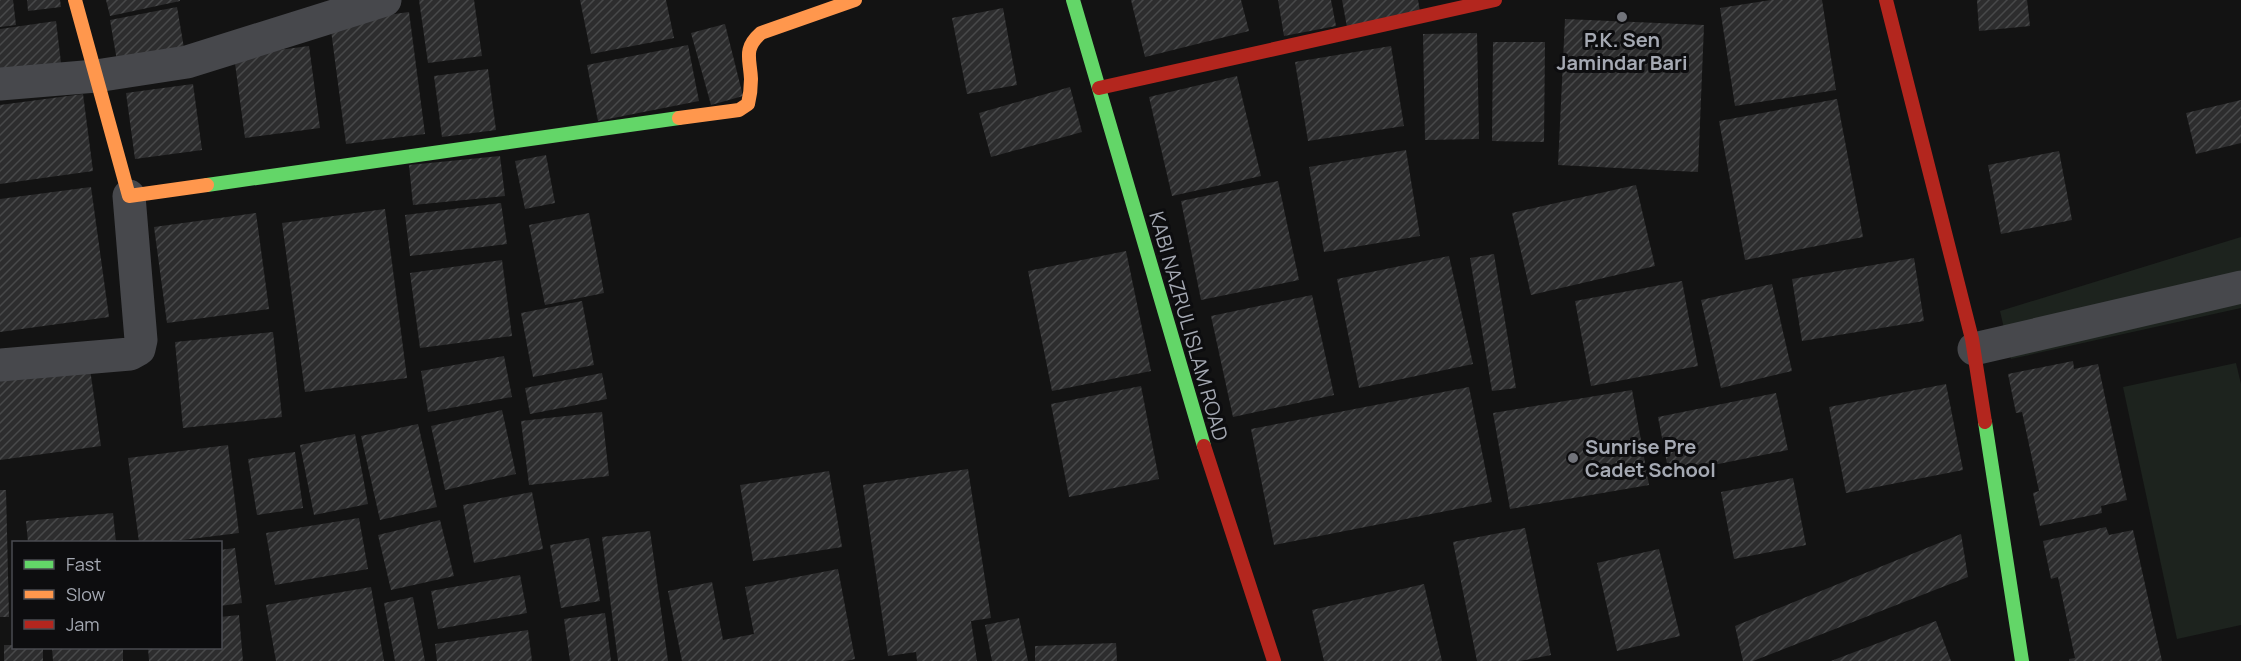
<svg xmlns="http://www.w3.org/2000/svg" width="2241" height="661" viewBox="0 0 2241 661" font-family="Manrope,sans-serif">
	<defs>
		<pattern id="building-hatch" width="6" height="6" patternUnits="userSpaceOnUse" patternTransform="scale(1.5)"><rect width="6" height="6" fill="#2d2d2e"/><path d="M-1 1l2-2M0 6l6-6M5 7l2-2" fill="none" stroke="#48494a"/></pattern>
	</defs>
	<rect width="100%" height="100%" fill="#131313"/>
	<g fill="#1d231e">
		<path d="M 2241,237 L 2241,308 L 2011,359 L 2000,311 Z"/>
		<path d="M 2236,363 L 2241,384 L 2241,625 L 2177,639 L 2123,387 Z"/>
	</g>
	<g fill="url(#building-hatch)">
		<path d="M 0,0 L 13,0 L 16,25 L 0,27 Z"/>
		<path d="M 27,0 L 60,0 L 61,7 L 28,11 Z"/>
		<path d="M 106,0 L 180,0 L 180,1 L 110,16 Z"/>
		<path d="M 419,0 L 474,0 L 482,56 L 428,63 Z"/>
		<path d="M 580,0 L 666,0 L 674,38 L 591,54 Z"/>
		<path d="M 1131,0 L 1241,0 L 1249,31 L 1145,57 Z"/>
		<path d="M 1278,0 L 1331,0 L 1336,26 L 1284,36 Z"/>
		<path d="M 1342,0 L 1418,0 L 1420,12 L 1347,27 Z"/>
		<path d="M 1771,0 L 1822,0 L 1836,90 L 1735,106 L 1720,8 Z"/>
		<path d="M 1977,0 L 2027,0 L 2030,26 L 1979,31 Z"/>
		<path d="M 177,7 L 185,54 L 118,67 L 110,20 Z"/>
		<path d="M 1003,8 L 1017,85 L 967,94 L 952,18 Z"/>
		<path d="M 409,12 L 425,134 L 346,144 L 330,23 Z"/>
		<path d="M 1565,19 L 1704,25 L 1698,172 L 1558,165 Z"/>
		<path d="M 56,21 L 61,63 L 0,72 L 0,29 Z"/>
		<path d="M 725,24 L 743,96 L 711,105 L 691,33 Z"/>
		<path d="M 1477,33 L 1479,139 L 1425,140 L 1423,34 Z"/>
		<path d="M 1493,42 L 1545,42 L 1544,142 L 1492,141 Z"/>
		<path d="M 688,45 L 699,101 L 598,121 L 587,65 Z"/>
		<path d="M 309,46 L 320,128 L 245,138 L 234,56 Z"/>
		<path d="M 1391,46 L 1404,126 L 1308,141 L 1295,62 Z"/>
		<path d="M 488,69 L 496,130 L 442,137 L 434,76 Z"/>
		<path d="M 1237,76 L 1261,176 L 1172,196 L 1149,97 Z"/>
		<path d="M 193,84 L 202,150 L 135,159 L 126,93 Z"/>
		<path d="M 1070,87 L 1082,132 L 991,157 L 979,113 Z"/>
		<path d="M 83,94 L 93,171 L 0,184 L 0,105 Z"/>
		<path d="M 1837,99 L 1863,237 L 1745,260 L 1719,121 Z"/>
		<path d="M 2241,100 L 2241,143 L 2196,154 L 2186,113 Z"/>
		<path d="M 1406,150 L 1420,236 L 1324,252 L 1309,167 Z"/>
		<path d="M 2059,151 L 2072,220 L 2001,234 L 1988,165 Z"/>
		<path d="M 546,155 L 555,203 L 525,209 L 515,161 Z"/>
		<path d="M 500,156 L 505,196 L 413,205 L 409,165 Z"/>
		<path d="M 1278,181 L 1299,280 L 1201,300 L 1181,201 Z"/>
		<path d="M 1636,185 L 1655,266 L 1531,295 L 1512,213 Z"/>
		<path d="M 91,187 L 109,317 L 0,332 L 0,199 Z"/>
		<path d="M 501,203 L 507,244 L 410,256 L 405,215 Z"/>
		<path d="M 385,209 L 407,378 L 305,392 L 282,223 Z"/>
		<path d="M 256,213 L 269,309 L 167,323 L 154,227 Z"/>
		<path d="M 589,213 L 604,293 L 545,305 L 529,225 Z"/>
		<path d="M 1126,251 L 1151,371 L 1052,391 L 1028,271 Z"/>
		<path d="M 1494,254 L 1516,388 L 1492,391 L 1470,258 Z"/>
		<path d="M 1449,256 L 1473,364 L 1359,388 L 1337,279 Z"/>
		<path d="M 1914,258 L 1924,321 L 1802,341 L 1792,279 Z"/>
		<path d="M 502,260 L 512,336 L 420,348 L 410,273 Z"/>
		<path d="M 1682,281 L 1698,366 L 1591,386 L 1575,301 Z"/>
		<path d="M 1772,284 L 1792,371 L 1721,388 L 1701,300 Z"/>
		<path d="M 1312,295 L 1334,395 L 1233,417 L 1211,316 Z"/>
		<path d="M 582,301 L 594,365 L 533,377 L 521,313 Z"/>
		<path d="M 273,332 L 282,417 L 183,428 L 175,342 Z"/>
		<path d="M 504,356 L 512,397 L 428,412 L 421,371 Z"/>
		<path d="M 2073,361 L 2074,369 L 2098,364 L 2127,500 L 2101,506 L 2102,513 L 2040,526 L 2033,493 L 2039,491 L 2022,412 L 2016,413 L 2008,374 Z"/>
		<path d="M 90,369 L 101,446 L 0,460 L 0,381 Z"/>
		<path d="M 602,373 L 607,399 L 530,414 L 525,388 Z"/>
		<path d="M 1946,384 L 1963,470 L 1846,493 L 1829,407 Z"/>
		<path d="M 1141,386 L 1159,479 L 1069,497 L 1051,404 Z"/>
		<path d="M 1469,387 L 1492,502 L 1274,545 L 1251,429 Z"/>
		<path d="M 1632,390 L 1649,485 L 1510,509 L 1493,413 Z"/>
		<path d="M 1776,393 L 1788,450 L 1669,474 L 1658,417 Z"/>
		<path d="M 502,410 L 516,474 L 445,490 L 431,426 Z"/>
		<path d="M 602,412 L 609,476 L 529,485 L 521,421 Z"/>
		<path d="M 418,424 L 437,507 L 380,520 L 361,436 Z"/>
		<path d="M 355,434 L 368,504 L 314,515 L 300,445 Z"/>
		<path d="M 228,445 L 239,533 L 166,542 L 139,542 L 128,458 Z"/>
		<path d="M 295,452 L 303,508 L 257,515 L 248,459 Z"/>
		<path d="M 968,469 L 991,618 L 971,621 L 977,661 L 917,661 L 916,652 L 888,656 L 863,485 Z"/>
		<path d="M 829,471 L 842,547 L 753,561 L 740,485 Z"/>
		<path d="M 1793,478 L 1806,545 L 1734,559 L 1721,492 Z"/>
		<path d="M 0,490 L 6,490 L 9,617 L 0,617 Z"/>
		<path d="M 532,492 L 543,549 L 474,563 L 463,505 Z"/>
		<path d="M 113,513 L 116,542 L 28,542 L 26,521 Z"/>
		<path d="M 359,518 L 368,569 L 275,585 L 266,533 Z"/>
		<path d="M 440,520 L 454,576 L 391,590 L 378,535 Z"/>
		<path d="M 2106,527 L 2109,535 L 2133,530 L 2162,661 L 2069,661 L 2069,659 L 2075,658 L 2058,577 L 2051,579 L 2043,541 Z"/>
		<path d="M 1525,528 L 1551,655 L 1520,661 L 1477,661 L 1453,542 Z"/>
		<path d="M 650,531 L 668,661 L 618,661 L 602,537 Z"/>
		<path d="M 1961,534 L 1968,577 L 1753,661 L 1743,661 L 1735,626 Z"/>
		<path d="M 589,538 L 600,601 L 561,608 L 550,545 Z"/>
		<path d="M 235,548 L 242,603 L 220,606 L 220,550 Z"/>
		<path d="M 1659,549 L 1680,636 L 1617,651 L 1597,563 Z"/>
		<path d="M 838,569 L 855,659 L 845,661 L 682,661 L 668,591 L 712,582 L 723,640 L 754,634 L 745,587 Z"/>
		<path d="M 520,575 L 527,613 L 438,629 L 431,591 Z"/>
		<path d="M 1424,584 L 1442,661 L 1324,661 L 1312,610 Z"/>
		<path d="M 371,587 L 384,661 L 276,661 L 266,605 Z"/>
		<path d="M 413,597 L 425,661 L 395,661 L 384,603 Z"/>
		<path d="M 605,613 L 611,661 L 570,661 L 564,619 Z"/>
		<path d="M 239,615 L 243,661 L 149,661 L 148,648 L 220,648 L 220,617 Z"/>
		<path d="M 1019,618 L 1028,661 L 992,661 L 985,625 Z"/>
		<path d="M 1936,621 L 1951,661 L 1831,661 Z"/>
		<path d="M 528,630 L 532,661 L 437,661 L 435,644 Z"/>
		<path d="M 1116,643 L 1117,661 L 1035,661 L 1035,646 Z"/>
		<path d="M 4,645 L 14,645 L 14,648 L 43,648 L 43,661 L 4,661 Z"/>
		<path d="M 52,648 L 123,648 L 123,661 L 53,661 Z"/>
	</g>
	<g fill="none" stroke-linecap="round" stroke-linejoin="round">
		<g stroke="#47484c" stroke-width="33">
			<path d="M 0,84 L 96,76 L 187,62 L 385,0"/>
			<path d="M 1974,349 L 2241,287"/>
			<path d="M 0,365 L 130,354 L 139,349 L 141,340 L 129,196"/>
		</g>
		<g stroke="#63d668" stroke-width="14">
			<path d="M 1073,0 L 1204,446"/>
			<path d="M 207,185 L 679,118"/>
			<path d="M 1985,422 L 2022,661"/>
		</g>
		<g stroke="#ff974d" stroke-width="14">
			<path d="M 75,0 L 129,196 L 207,185"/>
			<path d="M 679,118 L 739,110 L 748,104 C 750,96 751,88 751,79 C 750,58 743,49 761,33 L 855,0"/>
		</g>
		<g stroke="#b3261e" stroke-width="14">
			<path d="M 1886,0 L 1972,339 L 1985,422"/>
			<path d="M 1099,88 L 1495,0"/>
			<path d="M 1204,446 L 1274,661"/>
		</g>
	</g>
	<g fill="#72747b" stroke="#0d0d0f" stroke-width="2">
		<circle cx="1622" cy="17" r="6"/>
		<circle cx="1573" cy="458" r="6"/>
	</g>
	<g text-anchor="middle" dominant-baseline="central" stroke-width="6" stroke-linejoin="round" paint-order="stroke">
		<g font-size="20" font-weight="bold" fill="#a5a9b3" stroke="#0d0d0f">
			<text x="1622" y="39">P.K. Sen<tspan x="1622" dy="23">Jamindar Bari</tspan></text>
			<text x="1585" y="446" text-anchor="start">Sunrise Pre<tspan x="1585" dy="23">Cadet School</tspan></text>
		</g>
		<g font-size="20" fill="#a5a9b3" stroke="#0d0d0f">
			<text transform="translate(1189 326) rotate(74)">KABI NAZRUL ISLAM ROAD</text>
		</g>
	</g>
	<rect x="12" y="541" width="210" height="108" fill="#0d0d0f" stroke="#4a4b51" stroke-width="1.5"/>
	<rect x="24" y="560" width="30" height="9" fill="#63d668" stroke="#4a4b51" stroke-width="1.5"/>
	<text x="66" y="571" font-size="18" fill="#a5a9b3">Fast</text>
	<rect x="24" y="590" width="30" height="9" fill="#ff974d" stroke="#4a4b51" stroke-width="1.5"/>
	<text x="66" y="601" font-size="18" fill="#a5a9b3">Slow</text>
	<rect x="24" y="620" width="30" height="9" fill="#b3261e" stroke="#4a4b51" stroke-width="1.5"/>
	<text x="66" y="631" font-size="18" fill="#a5a9b3">Jam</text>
</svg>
